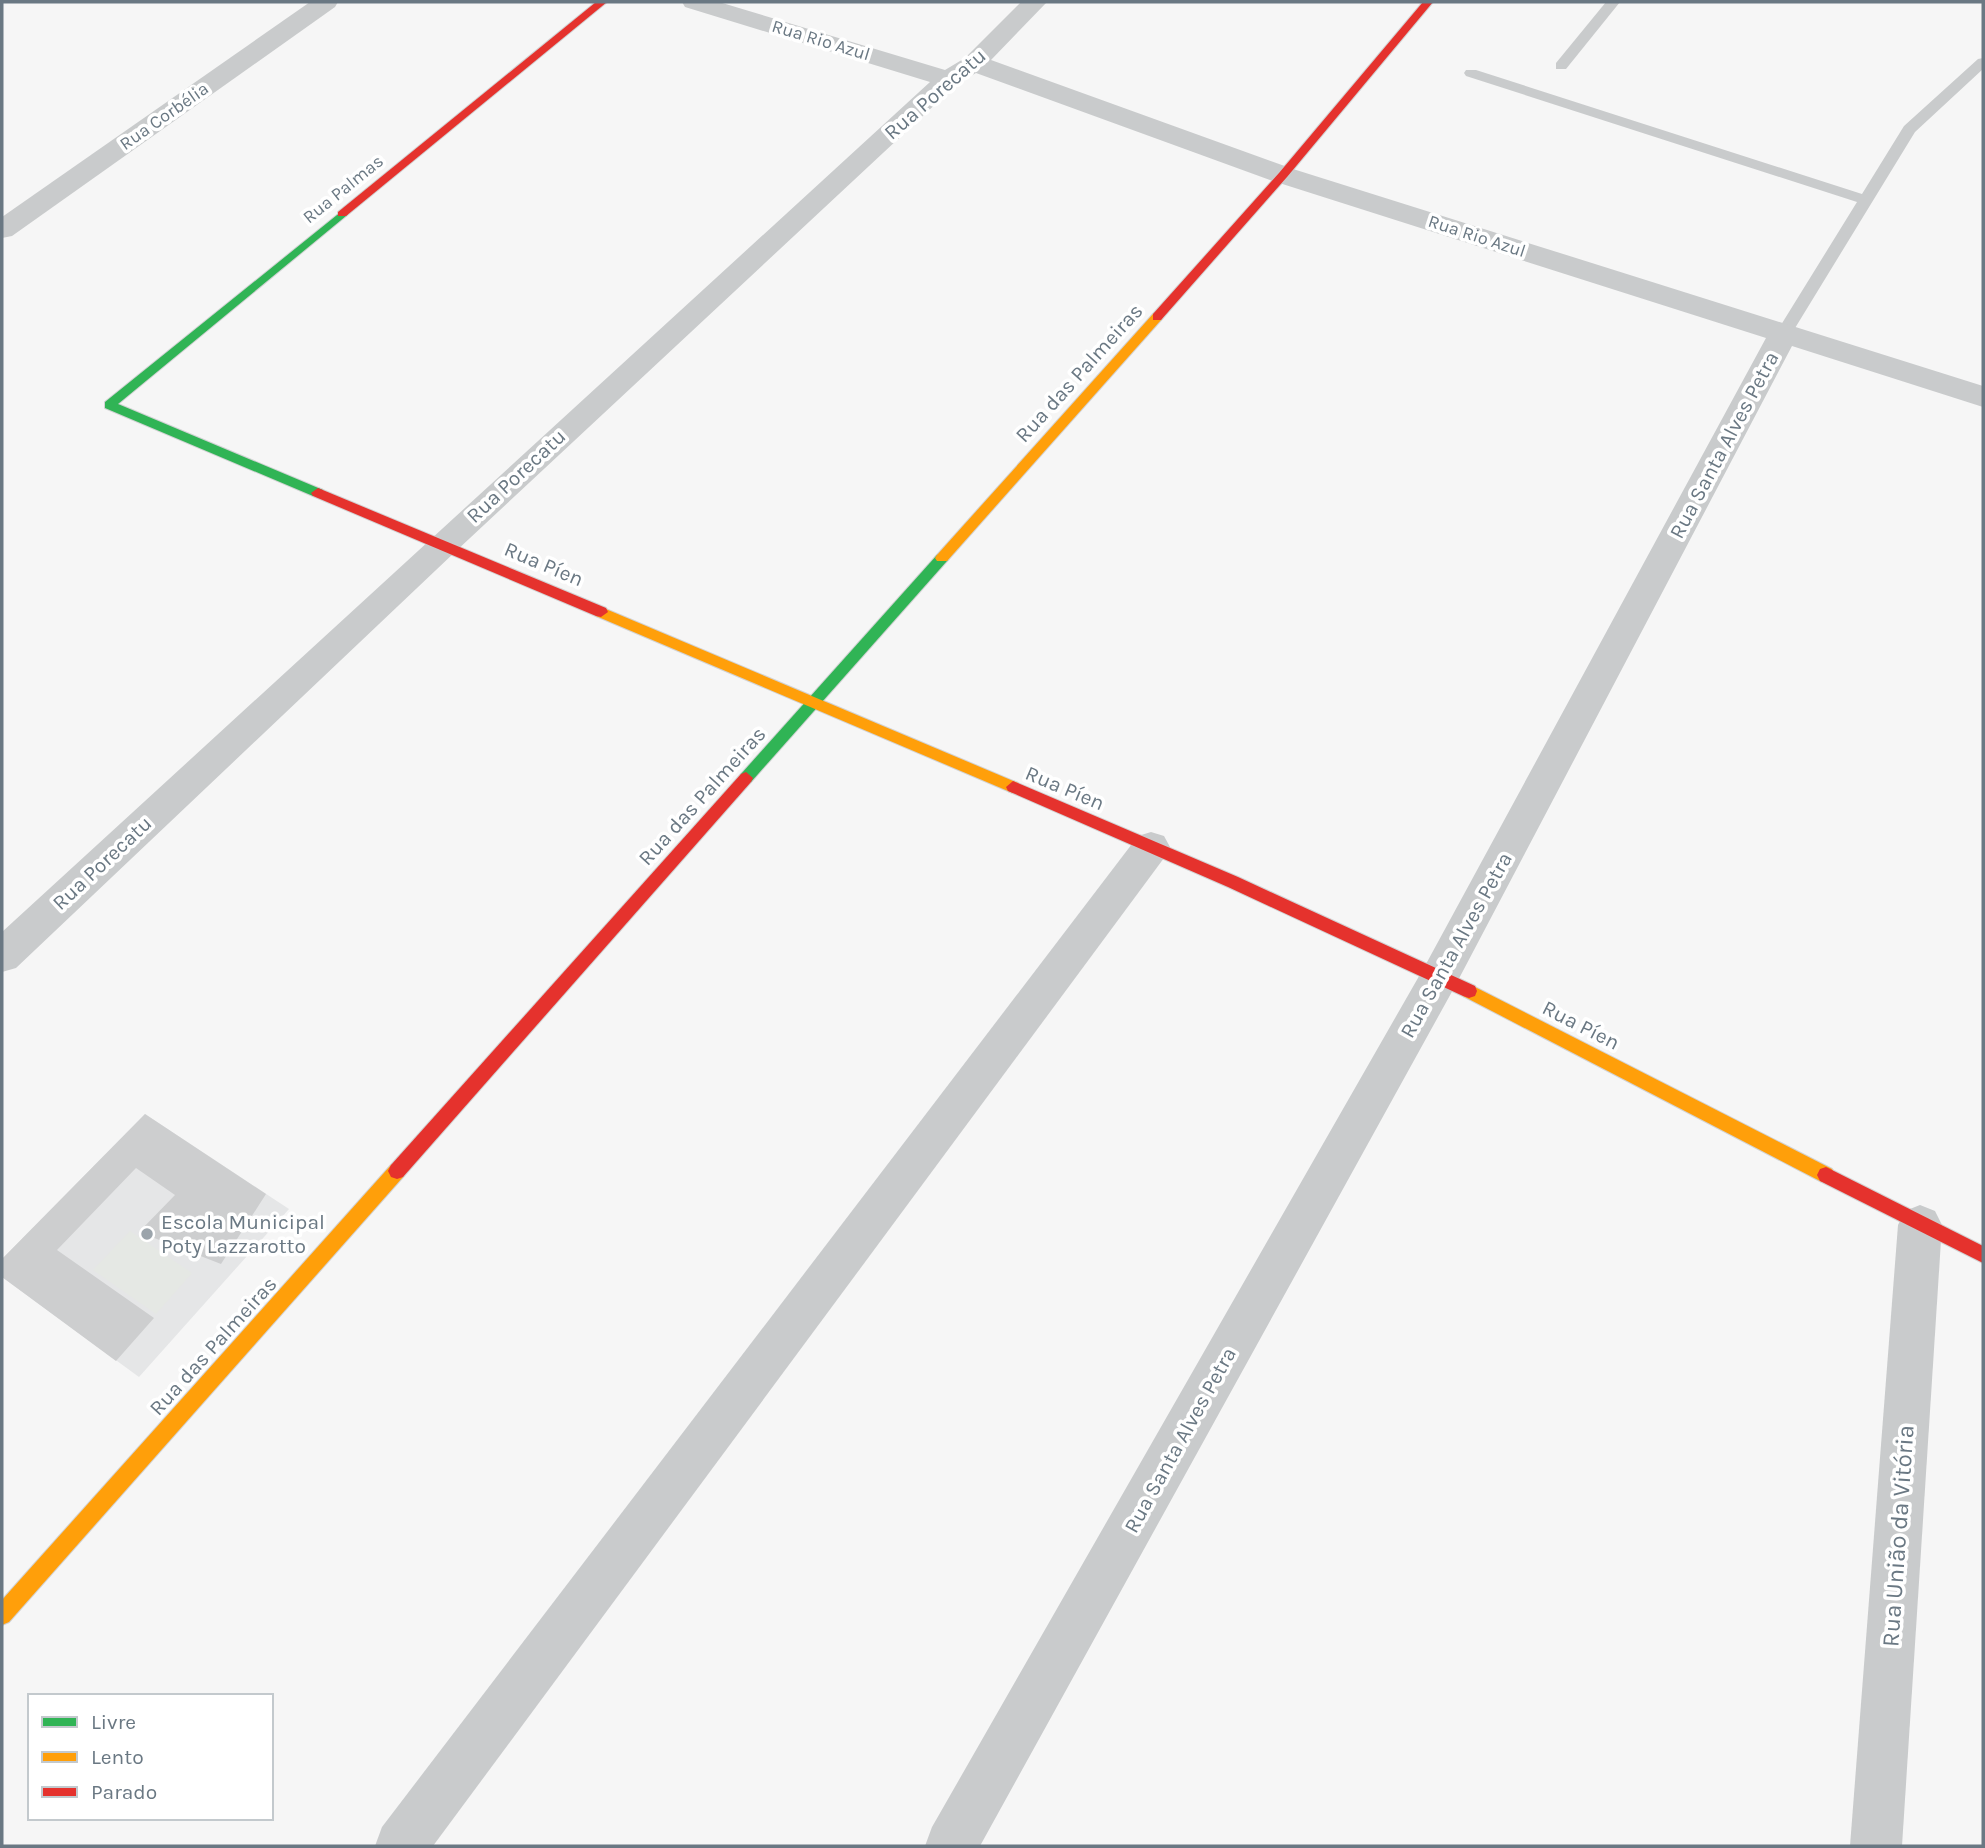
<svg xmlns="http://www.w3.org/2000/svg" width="1985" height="1848" viewBox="0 0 1985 1848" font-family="Karla,sans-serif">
	<rect width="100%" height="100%" fill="#f6f6f6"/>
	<path fill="#e5e6e7" d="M 145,1114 L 289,1209 L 139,1377 L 2,1277 L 2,1259 Z"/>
	<path fill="#e5e8e4" d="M 130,1231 L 192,1273 L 156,1314 L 93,1270 Z"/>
	<path fill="#cdcecf" d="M 145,1114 L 266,1194 L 221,1264 L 139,1232 L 175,1195 L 136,1168 L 57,1250 L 154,1318 L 116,1361 L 2,1277 L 2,1259 Z"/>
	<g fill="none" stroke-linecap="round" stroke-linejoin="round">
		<defs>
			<g id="fast">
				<path d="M 342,211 L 348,214 L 346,216 L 118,404 L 323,490 L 323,496 L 313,496 L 105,408 L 105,402 Z"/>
				<path d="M 942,553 L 949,558 L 947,561 L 751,782 L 741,782 L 739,778 L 741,774 L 937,555 Z"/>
			</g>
			<g id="slow">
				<path d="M 1157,313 L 1163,317 L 1161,320 L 947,561 L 937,561 L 935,558 L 937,555 L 1153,314 Z"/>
				<path d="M 601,607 L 1018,783 L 1020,787 L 1013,793 L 1008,791 L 596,616 L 594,612 L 596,608 Z"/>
				<path d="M 1469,984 L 1832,1169 L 1835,1175 L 1832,1181 L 1826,1183 L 1820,1181 L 1463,996 L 1461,991 L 1463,986 Z"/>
				<path d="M 397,1163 L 403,1165 L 406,1171 L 403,1177 L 9,1622 L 2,1625 L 2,1600 L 391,1165 Z"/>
			</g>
			<g id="jam">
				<path d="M 596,2 L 607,2 L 346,216 L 338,216 L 338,212 Z"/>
				<path d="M 1423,2 L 1433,2 L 1287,177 L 1161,320 L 1153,320 L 1153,314 L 1279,173 Z"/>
				<path d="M 318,488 L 606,608 L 608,612 L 601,617 L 596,616 L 313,496 L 311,493 Z"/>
				<path d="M 746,772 L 753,778 L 751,782 L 403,1177 L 397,1179 L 391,1177 L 388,1171 L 391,1165 L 741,774 Z"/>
				<path d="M 1013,781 L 1238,877 L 1475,986 L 1477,991 L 1475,996 L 1469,998 L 1463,996 L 1228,887 L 1008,791 L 1006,787 Z"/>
				<path d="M 1826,1167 L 1983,1246 L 1983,1263 L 1820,1181 L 1817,1175 L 1820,1169 Z"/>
			</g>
		</defs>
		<use href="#fast" stroke="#d2d3d4" stroke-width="2"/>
		<use href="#slow" stroke="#d2d3d4" stroke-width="2"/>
		<use href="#jam" stroke="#d2d3d4" stroke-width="2"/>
		<g fill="#c9cbcc" fill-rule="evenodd">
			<path d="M 1606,2 L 1620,2 L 1566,69 L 1556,69 L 1556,63 Z"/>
			<path d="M 1983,58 L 1983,69 L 1915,132 L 1792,333 L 1784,338 L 1776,333 L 1857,202 L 1466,76 L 1464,73 L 1466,70 L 1476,70 L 1862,194 L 1904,126 L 1978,59 Z"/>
		</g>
		<g fill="#c9cbcc" fill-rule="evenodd">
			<path d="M 310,2 L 338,2 L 335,7 L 12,236 L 2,238 L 2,217 Z"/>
			<path d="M 682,2 L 719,2 L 945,70 L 965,58 L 1021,2 L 1047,2 L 991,60 L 1293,169 L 1983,386 L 1983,407 L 1792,346 L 1454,988 L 980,1846 L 925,1846 L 932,1827 L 1426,964 L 1766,338 L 1273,181 L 976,73 L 957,84 L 455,552 L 16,968 L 2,972 L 2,932 L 930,82 L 685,7 Z"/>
			<path d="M 1151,832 L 1164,836 L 1170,847 L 1164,858 L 433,1846 L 375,1846 L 382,1827 L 1138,836 Z"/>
			<path d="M 1920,1205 L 1935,1211 L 1942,1225 L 1902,1846 L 1850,1846 L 1898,1225 L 1905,1211 Z"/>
		</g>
		<use href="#fast" fill="#30b455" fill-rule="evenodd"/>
		<use href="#slow" fill="#ff9f0a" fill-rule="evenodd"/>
		<use href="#jam" fill="#e5322d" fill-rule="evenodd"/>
	</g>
	<circle fill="#9ba4ab" stroke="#fff" stroke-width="2.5" cx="147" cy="1234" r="7"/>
	<g text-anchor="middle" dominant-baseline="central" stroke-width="7" stroke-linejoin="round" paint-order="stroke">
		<g font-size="18" fill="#6a7883" stroke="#fff">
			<text transform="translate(821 40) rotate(17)">Rua Rio Azul</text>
			<text transform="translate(164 116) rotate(-35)">Rua Corbélia</text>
			<text transform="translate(343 189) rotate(-39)">Rua Palmas</text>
			<text transform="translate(1477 236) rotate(18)">Rua Rio Azul</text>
		</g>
		<g font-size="21" fill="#6a7883" stroke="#fff">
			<text transform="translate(935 94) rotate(-41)">Rua Porecatu</text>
			<text transform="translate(1079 373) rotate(-48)">Rua das Palmeiras</text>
			<text transform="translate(1724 445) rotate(-62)">Rua Santa Alves Petra</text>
			<text transform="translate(516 476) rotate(-43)">Rua Porecatu</text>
			<text transform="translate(544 564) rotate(23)">Rua Píen</text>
			<text transform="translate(1065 788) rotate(23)">Rua Píen</text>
			<text transform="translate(702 796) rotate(-48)">Rua das Palmeiras</text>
			<text transform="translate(102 863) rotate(-43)">Rua Porecatu</text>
			<text transform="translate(1456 945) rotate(-61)">Rua Santa Alves Petra</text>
			<text transform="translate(1581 1025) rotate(27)">Rua Píen</text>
			<text transform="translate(213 1346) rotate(-48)">Rua das Palmeiras</text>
			<text transform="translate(1180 1440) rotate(-61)">Rua Santa Alves Petra</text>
		</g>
		<g font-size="21" fill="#6a7883" stroke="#fff" text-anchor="start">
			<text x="161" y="1222">Escola Municipal<tspan x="161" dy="24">Poty Lazzarotto</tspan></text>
		</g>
		<g font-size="24" fill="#6a7883" stroke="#fff">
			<text transform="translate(1898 1536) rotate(-86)">Rua União da Vitória</text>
		</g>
	</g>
	<rect width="1985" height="1848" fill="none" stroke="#6a7883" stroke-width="7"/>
	<rect x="28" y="1694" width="245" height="126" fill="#ffffff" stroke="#c3c9cd" stroke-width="2"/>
	<rect x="42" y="1717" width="35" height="10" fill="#30b455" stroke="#c3c9cd" stroke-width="2"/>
	<text x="91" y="1729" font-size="21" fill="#6a7883">Livre</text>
	<rect x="42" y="1752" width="35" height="10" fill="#ff9f0a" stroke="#c3c9cd" stroke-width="2"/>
	<text x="91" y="1764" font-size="21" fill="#6a7883">Lento</text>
	<rect x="42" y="1787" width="35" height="10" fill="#e5322d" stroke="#c3c9cd" stroke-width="2"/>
	<text x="91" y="1799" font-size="21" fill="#6a7883">Parado</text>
</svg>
